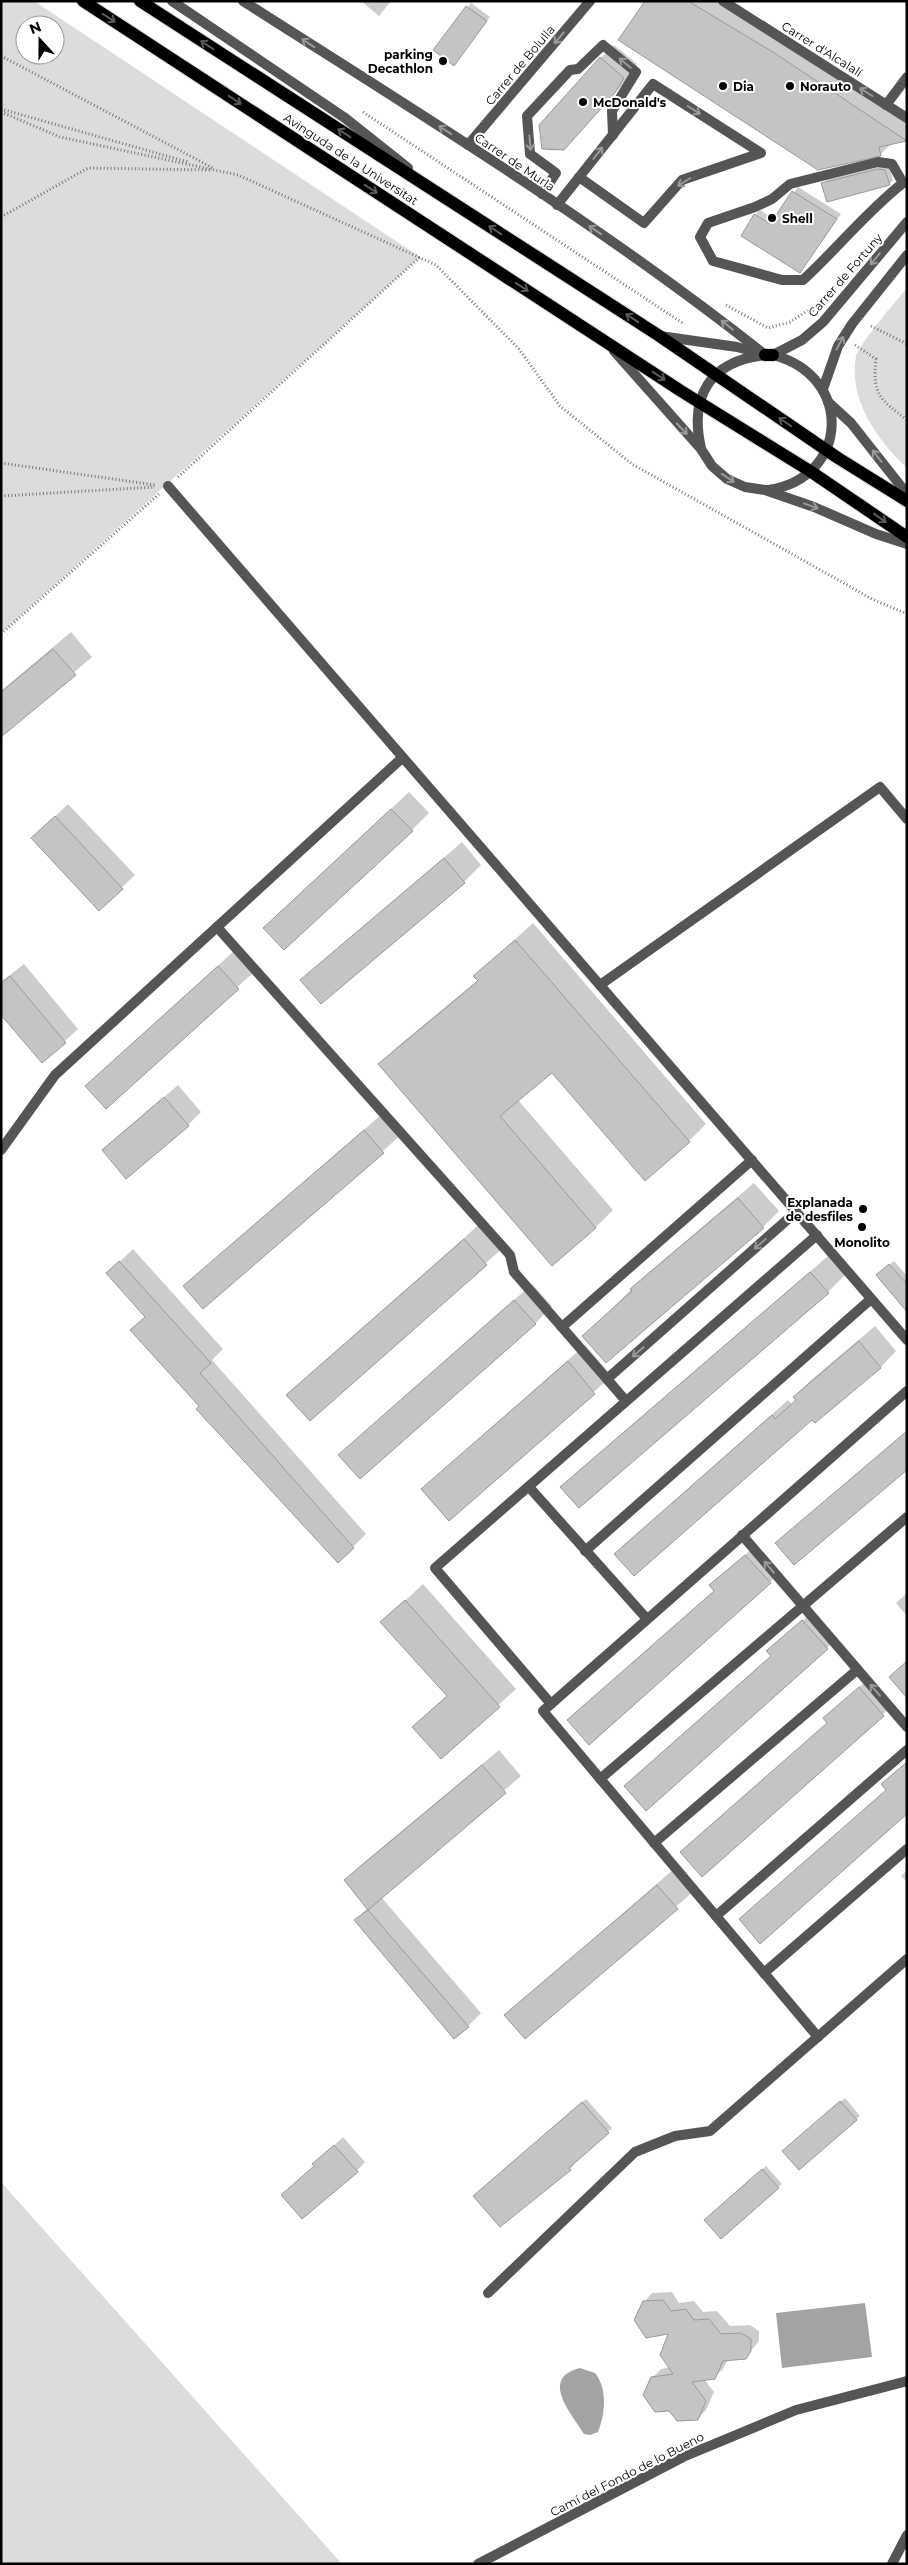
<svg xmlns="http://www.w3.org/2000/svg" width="908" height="2565" viewBox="0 0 908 2565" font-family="Montserrat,sans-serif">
	<rect width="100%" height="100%" fill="#fff"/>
	<g fill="#dcdcdc" fill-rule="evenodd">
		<path d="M 1,1 L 34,1 L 420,257 L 1,633 ZM 25,25 L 55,25 L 55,55 L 25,55 Z"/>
		<path d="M 907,288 L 907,468 C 877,440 848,399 856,356 C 858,346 898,298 907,288 Z"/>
		<path d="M 1,2182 L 342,2564 L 1,2564 Z"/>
	</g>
	<g fill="#a3a3a3">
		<path d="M 865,2303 L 872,2357 L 782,2368 L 776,2313 Z"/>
		<path d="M 580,2368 L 595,2373 C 608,2389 605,2415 598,2432 L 590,2435 L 584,2434 C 572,2414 539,2378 580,2368 Z"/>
	</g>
	<g fill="#0003">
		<path d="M 361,1 L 391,1 L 379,16 Z"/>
		<path d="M 647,1 L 722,1 L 907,119 L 907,140 L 892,143 L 881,154 Z"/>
		<path d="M 471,3 L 490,17 L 457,60 L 435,50 Z"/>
		<path d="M 614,45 L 637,64 L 627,80 L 577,135 L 601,58 Z"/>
		<path d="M 883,166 L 889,166 L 893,180 L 889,184 L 823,184 L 827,180 Z"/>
		<path d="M 798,187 L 841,214 L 803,267 L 755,215 L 760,210 L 774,219 Z"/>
		<path d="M 71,632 L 92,657 L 1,735 L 1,691 Z"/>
		<path d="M 409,792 L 429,813 L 412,830 L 282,911 Z"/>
		<path d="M 68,804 L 135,875 L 99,909 L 45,826 Z"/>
		<path d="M 462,842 L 481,865 L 464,882 L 302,980 Z"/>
		<path d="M 533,923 L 706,1124 L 689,1141 L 552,1071 L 518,1100 L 613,1210 L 595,1228 L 380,1064 L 397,1047 L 478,980 L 475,976 Z"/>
		<path d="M 236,949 L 255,971 L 106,1107 L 87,1086 Z"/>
		<path d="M 24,964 L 78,1029 L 42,1062 L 1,1013 L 1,982 Z"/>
		<path d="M 178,1085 L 201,1112 L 188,1125 L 117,1138 Z"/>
		<path d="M 382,1114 L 401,1135 L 203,1307 L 185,1286 Z"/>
		<path d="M 754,1183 L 779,1211 L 763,1227 L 586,1334 L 648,1273 Z"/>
		<path d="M 482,1222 L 504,1247 L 310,1419 L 288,1395 Z"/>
		<path d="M 133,1249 L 223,1349 L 212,1360 L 366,1534 L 353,1547 L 200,1406 L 146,1316 L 108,1273 Z"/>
		<path d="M 828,1256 L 845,1275 L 828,1292 L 562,1487 Z"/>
		<path d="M 894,1261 L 907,1276 L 907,1310 L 877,1275 Z"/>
		<path d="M 532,1284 L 552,1306 L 535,1324 L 340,1455 Z"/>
		<path d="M 875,1326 L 896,1351 L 881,1367 L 816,1422 L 812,1418 L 615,1554 L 788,1400 L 792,1404 L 797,1399 L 795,1397 L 810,1381 Z"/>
		<path d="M 585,1345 L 612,1376 L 449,1519 L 422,1489 Z"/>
		<path d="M 754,1547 L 778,1574 L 770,1582 L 715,1590 L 720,1577 Z"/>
		<path d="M 423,1584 L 516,1689 L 441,1757 L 414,1727 L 448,1695 L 382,1622 Z"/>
		<path d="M 907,1593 L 907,1616 L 896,1603 Z"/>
		<path d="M 811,1613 L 835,1640 L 827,1648 L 772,1656 L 777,1643 Z"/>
		<path d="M 868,1679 L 892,1706 L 702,1875 L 829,1722 L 825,1718 Z"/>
		<path d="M 499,1750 L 521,1776 L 381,1897 L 481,2013 L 468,2026 L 356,1920 L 368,1907 L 346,1880 L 362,1864 Z"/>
		<path d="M 675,1868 L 694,1891 L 525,2037 L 506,2015 Z"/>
		<path d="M 907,1870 L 907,1882 L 901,1876 Z"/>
		<path d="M 845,2098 L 860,2116 L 856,2119 L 788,2147 Z"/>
		<path d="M 586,2099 L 612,2128 L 572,2163 L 574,2165 L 570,2169 L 501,2225 L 479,2192 Z"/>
		<path d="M 343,2137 L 365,2162 L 357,2171 L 316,2166 L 323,2156 Z"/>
		<path d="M 766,2166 L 782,2184 L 778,2187 L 709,2216 Z"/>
		<path d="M 672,2292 L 679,2303 L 694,2301 L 703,2312 L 717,2311 L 730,2326 L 750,2325 L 759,2331 L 759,2341 L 745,2358 L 728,2359 L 723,2369 L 714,2377 L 704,2379 L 714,2392 L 706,2410 L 697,2419 L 652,2378 L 661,2369 L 670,2367 L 670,2332 L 644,2302 L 652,2293 Z"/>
	</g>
	<g fill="#c4c4c4" stroke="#999">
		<path d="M 645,1 L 688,1 L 776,54 L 907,141 L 879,147 L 881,156 L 818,170 L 618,40 Z"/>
		<path d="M 466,6 L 487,21 L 454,66 L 433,50 Z"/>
		<path d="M 600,57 L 624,78 L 614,94 L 564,150 L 542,149 L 539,125 Z"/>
		<path d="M 878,169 L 885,170 L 890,185 L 827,202 L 821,183 Z"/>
		<path d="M 792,191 L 837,219 L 800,273 L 741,236 L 754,214 L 770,224 Z"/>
		<path d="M 53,649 L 76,675 L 1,737 L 1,692 Z"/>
		<path d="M 391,809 L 413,831 L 284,950 L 263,928 Z"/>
		<path d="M 55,816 L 123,889 L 99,911 L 31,838 Z"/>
		<path d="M 444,858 L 465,883 L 321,1004 L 300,980 Z"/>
		<path d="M 515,940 L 690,1142 L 645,1181 L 552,1073 L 500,1116 L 596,1228 L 552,1266 L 378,1064 L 478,981 L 473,976 Z"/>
		<path d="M 218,966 L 239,989 L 106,1109 L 85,1086 Z"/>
		<path d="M 10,976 L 66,1043 L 42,1063 L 1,1015 L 1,983 Z"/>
		<path d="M 164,1097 L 189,1126 L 126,1179 L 102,1150 Z"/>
		<path d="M 364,1130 L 384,1153 L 203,1309 L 183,1286 Z"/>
		<path d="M 738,1198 L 764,1228 L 606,1363 L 582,1336 L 632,1291 L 630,1289 Z"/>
		<path d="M 464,1239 L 487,1265 L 310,1421 L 286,1395 Z"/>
		<path d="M 119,1261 L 211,1363 L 200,1373 L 354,1548 L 338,1563 L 196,1409 L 199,1406 L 130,1330 L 145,1317 L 106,1273 Z"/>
		<path d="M 889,1264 L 907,1284 L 907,1312 L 876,1275 Z"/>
		<path d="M 810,1272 L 829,1293 L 579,1508 L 560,1487 Z"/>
		<path d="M 514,1300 L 536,1324 L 360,1479 L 338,1455 Z"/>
		<path d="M 859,1341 L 881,1368 L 815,1423 L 812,1420 L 634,1576 L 614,1554 L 772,1415 L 775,1419 L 796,1400 L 793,1397 Z"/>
		<path d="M 568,1361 L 595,1394 L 449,1521 L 421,1489 Z"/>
		<path d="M 907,1431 L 907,1470 L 794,1565 L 775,1543 Z"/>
		<path d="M 745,1555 L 771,1583 L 589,1745 L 567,1720 L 714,1591 L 709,1585 Z"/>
		<path d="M 405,1600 L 500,1707 L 441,1759 L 412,1727 L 447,1696 L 380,1622 Z"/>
		<path d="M 802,1620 L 828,1649 L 646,1811 L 624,1786 L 771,1656 L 766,1651 Z"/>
		<path d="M 907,1661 L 907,1698 L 889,1677 Z"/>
		<path d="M 859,1687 L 884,1716 L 702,1877 L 680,1852 L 827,1723 L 823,1718 Z"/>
		<path d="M 907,1762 L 907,1814 L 760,1944 L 739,1919 L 886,1790 L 881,1784 Z"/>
		<path d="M 482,1765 L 506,1793 L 368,1910 L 344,1880 Z"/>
		<path d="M 657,1885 L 678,1909 L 525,2039 L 504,2015 Z"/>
		<path d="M 368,1910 L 469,2027 L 454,2039 L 354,1920 Z"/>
		<path d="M 840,2101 L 857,2120 L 799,2170 L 782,2151 Z"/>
		<path d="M 582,2102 L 609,2133 L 569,2168 L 571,2170 L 500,2227 L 473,2196 Z"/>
		<path d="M 334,2145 L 358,2172 L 302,2219 L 281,2195 L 314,2166 L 312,2164 Z"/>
		<path d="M 762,2169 L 779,2188 L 721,2239 L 704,2220 Z"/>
		<path d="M 663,2300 L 671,2311 L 686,2309 L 694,2320 L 709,2319 L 721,2334 L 741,2333 L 751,2339 L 751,2351 L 746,2359 L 723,2361 L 715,2379 L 692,2382 L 706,2401 L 698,2420 L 677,2421 L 669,2411 L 655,2412 L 643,2395 L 651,2377 L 673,2374 L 660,2355 L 668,2334 L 646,2338 L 634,2320 L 643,2301 Z"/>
	</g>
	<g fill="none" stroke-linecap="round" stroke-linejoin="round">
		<defs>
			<g id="primary">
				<path d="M 83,1 L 681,391 L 810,471 L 907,537"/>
				<path d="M 140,1 L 658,335 L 838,458 L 907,501"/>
				<path d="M 765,355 L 773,355"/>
			</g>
		</defs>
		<use href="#primary" stroke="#dbdbdb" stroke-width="14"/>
		<g stroke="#777" stroke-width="3" stroke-dasharray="1 2.5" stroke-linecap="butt">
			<path d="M 1,56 L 213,168"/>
			<path d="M 1,109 L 188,162"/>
			<path d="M 1,112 L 60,137 L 238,175 L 436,265 L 519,349 L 560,406 L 632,464 L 872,599 L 907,614"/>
			<path d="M 363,112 L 684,324"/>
			<path d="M 1,217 L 88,168 L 210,170"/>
			<path d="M 726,305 L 768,328 L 790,322 L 810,309 L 815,313"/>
			<path d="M 871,326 L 907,344"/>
			<path d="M 855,345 L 876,359 C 872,395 880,399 907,420"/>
			<path d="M 1,463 L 155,485"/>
			<path d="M 178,477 L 420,257"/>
			<path d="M 1,496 L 155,487"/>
			<path d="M 1,634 L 159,494"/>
		</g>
		<g stroke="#555" stroke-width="10">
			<path d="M 172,1 L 345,118 L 408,168"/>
			<path d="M 886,105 L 907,77"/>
			<path d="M 878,162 L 892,164 L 903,183 C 866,212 838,248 803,280 L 782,280 L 713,261 L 700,237 L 708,223 L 755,207 L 772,199 L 790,184 Z"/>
			<path d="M 542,194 L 556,173 L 530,154 L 527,116 L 570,70 L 578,69 L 603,45 L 636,72 L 612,111 L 613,135"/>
			<path d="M 557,205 L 653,84 L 761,153 L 682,180 L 644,223 L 579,177"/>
			<path d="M 168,486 L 907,1340"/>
			<path d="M 217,927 L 510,1255 L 514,1272 L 626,1401"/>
			<path d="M 600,985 L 880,787 L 907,819"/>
			<path d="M 1,1150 L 55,1075 L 402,758"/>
			<path d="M 562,1327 L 752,1160"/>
			<path d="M 607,1379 L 796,1212"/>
			<path d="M 529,1487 L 647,1619"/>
			<path d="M 742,1535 L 907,1727"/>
			<path d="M 585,1551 L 871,1299"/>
			<path d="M 551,1704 L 435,1568 L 817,1235"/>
			<path d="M 600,1779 L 907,1517"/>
			<path d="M 654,1843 L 857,1670"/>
			<path d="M 716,1916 L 907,1750"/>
			<path d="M 764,1973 L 907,1849"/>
			<path d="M 818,2037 L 543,1711 L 907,1391"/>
			<path d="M 488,2293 L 635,2152 L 675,2136 L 710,2131 L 907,1959"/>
			<path d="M 892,2564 L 907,2535"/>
		</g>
		<g stroke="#555" stroke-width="10">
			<path d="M 243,1 C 420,114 600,224 764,354"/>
			<path d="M 723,1 L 907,118"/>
			<path d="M 468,145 L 590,1"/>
			<path d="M 478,2564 L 683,2457 L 796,2410 L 907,2381"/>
		</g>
		<g stroke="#555" stroke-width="10">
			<path d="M 660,336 L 737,347 L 759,353"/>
			<path d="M 614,351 L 701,449 L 712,466 L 727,479 L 745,487 L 765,490 L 814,507 L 876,534 L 907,544"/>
			<path d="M 773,355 L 802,340 L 823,322 L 907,222"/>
			<path d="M 823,389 L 838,346 L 852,324 L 907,255"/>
			<path d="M 828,402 L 851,423 L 907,494"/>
			<path d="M 701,448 C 689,396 710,361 765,355"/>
			<path d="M 768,490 C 850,478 854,376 773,355"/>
		</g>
		<use href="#primary" stroke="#000" stroke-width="12"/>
	</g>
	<defs><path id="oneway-shaft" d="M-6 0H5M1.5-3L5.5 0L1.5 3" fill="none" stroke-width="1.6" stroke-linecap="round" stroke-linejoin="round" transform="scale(1.25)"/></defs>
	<g stroke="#595959">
		<use href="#oneway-shaft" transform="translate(109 18) rotate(33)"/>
		<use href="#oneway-shaft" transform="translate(207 45) rotate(-147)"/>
		<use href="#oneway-shaft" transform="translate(235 100) rotate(33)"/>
		<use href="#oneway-shaft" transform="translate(344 133) rotate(-147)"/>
		<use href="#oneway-shaft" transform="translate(371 189) rotate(33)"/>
		<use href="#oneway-shaft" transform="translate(495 230) rotate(-147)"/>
		<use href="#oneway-shaft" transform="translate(522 287) rotate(33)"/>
		<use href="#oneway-shaft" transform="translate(632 318) rotate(-147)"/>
		<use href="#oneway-shaft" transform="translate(659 376) rotate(33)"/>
		<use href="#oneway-shaft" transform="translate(785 422) rotate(-146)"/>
		<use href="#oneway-shaft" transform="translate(880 518) rotate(36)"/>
	</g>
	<g stroke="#999">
		<use href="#oneway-shaft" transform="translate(559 38) rotate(130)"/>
		<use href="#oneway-shaft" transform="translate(308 43) rotate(-147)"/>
		<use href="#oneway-shaft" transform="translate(625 63) rotate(-140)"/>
		<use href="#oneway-shaft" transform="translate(866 92) rotate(-148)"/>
		<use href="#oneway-shaft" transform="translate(694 110) rotate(32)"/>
		<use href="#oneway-shaft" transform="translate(445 130) rotate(-147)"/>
		<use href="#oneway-shaft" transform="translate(530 143) rotate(85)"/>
		<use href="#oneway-shaft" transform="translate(598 153) rotate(-52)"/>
		<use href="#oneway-shaft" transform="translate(684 182) rotate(148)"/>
		<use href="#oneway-shaft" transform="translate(595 230) rotate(-146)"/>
		<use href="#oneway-shaft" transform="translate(875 259) rotate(130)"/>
		<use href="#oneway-shaft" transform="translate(727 325) rotate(-142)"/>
		<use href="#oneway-shaft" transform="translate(840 343) rotate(-62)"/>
		<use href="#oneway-shaft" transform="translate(682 429) rotate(47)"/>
		<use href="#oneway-shaft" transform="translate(877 456) rotate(-128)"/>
		<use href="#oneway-shaft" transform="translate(728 478) rotate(33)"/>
		<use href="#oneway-shaft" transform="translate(811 506) rotate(20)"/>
		<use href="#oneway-shaft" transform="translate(760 1244) rotate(139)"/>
		<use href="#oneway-shaft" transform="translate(638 1352) rotate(139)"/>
		<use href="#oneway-shaft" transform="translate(769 1567) rotate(-130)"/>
		<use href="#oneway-shaft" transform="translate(875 1690) rotate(-131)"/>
	</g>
	<g fill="#000" stroke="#fff" stroke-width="2">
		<circle cx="443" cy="61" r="5"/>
		<circle cx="723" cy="86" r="5"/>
		<circle cx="790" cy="86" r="5"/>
		<circle cx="583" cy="102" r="5"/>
		<circle cx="772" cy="218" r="5"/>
		<circle cx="863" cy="1209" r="5"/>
		<circle cx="862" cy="1227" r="5"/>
	</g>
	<g text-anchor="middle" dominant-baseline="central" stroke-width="4" stroke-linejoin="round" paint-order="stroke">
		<g font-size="12" fill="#000" stroke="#fff">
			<text transform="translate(822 49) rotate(32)">Carrer d'Alcalalí</text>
			<text transform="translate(520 65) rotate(-50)">Carrer de Bolulla</text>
			<text transform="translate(351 159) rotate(33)">Avinguda de la Universitat</text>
			<text transform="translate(515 162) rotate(34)">Carrer de Murla</text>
			<text transform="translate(845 275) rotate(-49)">Carrer de Fortuny</text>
			<text transform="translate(627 2474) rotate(-27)">Camí del Fondo de lo Bueno</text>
		</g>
		<g font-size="12" font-weight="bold" fill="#000" stroke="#fff" text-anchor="start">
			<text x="433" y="54" text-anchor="end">parking<tspan x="433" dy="14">Decathlon</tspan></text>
			<text x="733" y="86">Dia</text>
			<text x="800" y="86">Norauto</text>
			<text x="593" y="102">McDonald's</text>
			<text x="782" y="218">Shell</text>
			<text x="853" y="1202" text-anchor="end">Explanada<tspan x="853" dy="14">de desfiles</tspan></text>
			<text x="862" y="1242" text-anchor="middle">Monolito</text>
		</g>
	</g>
	<rect width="908" height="2565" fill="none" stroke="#000000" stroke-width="5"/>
	<g transform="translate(40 40) rotate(339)"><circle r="24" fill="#ffffff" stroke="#999999"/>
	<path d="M0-4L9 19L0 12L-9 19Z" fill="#000000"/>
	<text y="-8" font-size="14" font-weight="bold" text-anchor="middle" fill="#000000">N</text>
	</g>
</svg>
